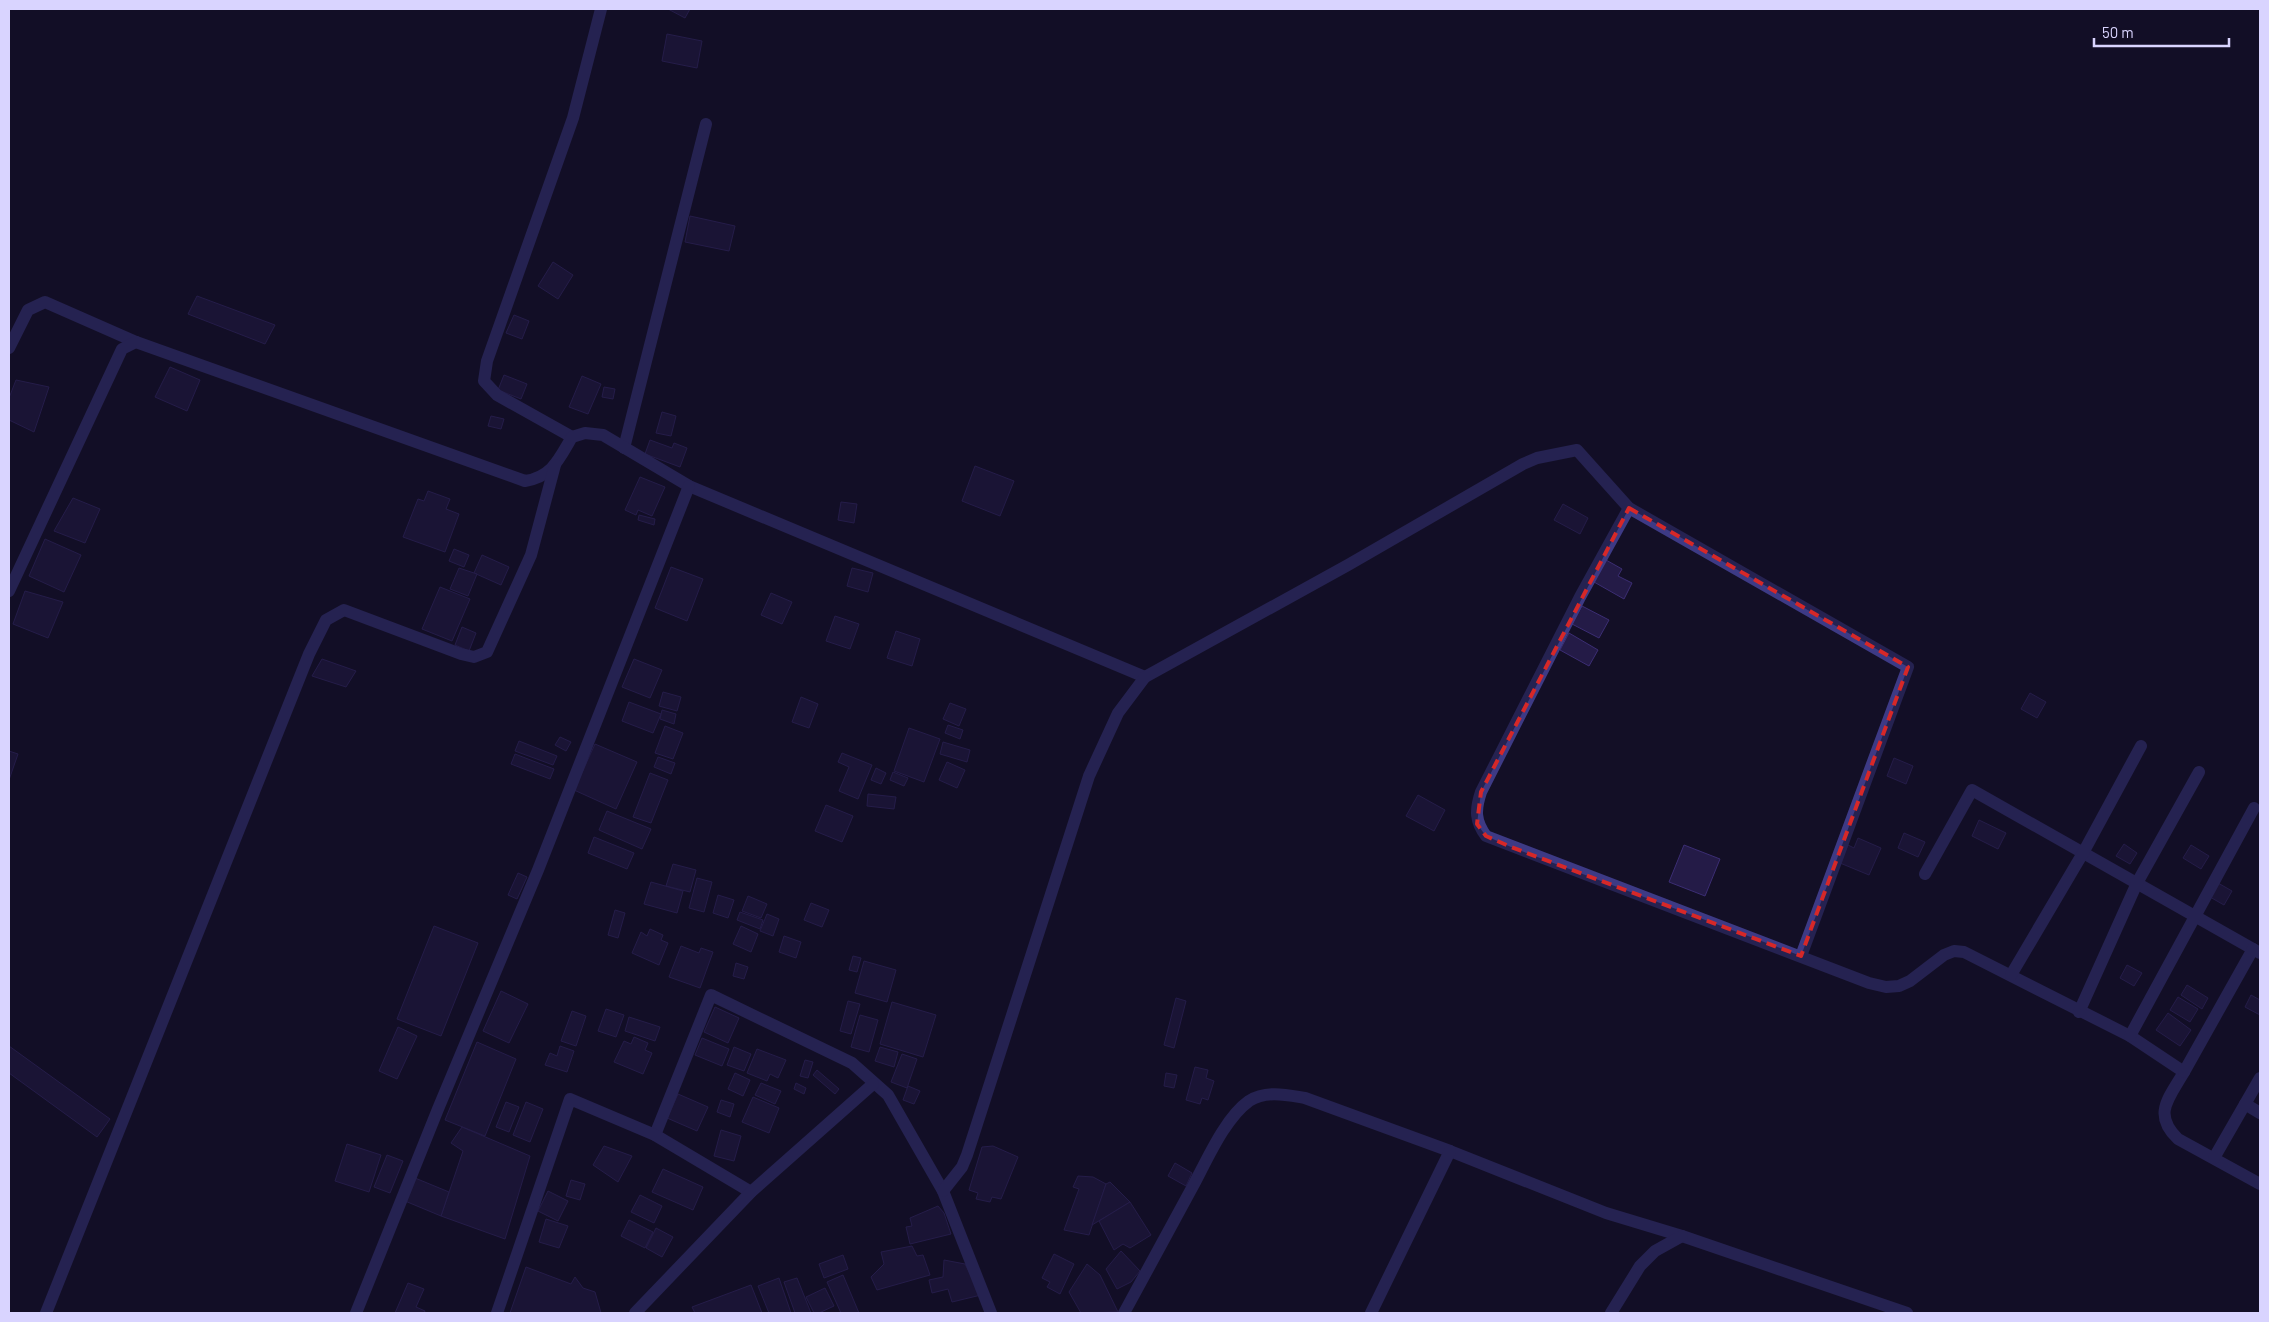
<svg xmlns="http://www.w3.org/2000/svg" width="2269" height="1322" viewBox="0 0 2269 1322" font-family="Barlow,sans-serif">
	<rect width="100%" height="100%" fill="#130f26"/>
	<g fill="#241b47" stroke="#3b2d73">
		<path d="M 668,9 L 690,9 L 685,18 Z"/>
		<path d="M 667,34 L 702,41 L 697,68 L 662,61 Z"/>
		<path d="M 690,216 L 735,226 L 729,251 L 685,242 Z"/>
		<path d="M 553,262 L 573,275 L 558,299 L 538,286 Z"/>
		<path d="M 197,296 L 275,325 L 265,344 L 188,314 Z"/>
		<path d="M 514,315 L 529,321 L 522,339 L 506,333 Z"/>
		<path d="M 170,367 L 200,380 L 187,411 L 155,397 Z"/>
		<path d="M 504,375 L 527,384 L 521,399 L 498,390 Z"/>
		<path d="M 582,376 L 601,384 L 588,414 L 569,407 Z"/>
		<path d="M 16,380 L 49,387 L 34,432 L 9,420 L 9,398 Z"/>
		<path d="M 604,387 L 615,389 L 613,399 L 602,397 Z"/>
		<path d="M 662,412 L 676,416 L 671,436 L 656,433 Z"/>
		<path d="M 491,416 L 504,419 L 501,429 L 488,426 Z"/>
		<path d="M 650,440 L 672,448 L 674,443 L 687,448 L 680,467 L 645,454 Z"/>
		<path d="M 975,466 L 1014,481 L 1000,516 L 962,501 Z"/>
		<path d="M 640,477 L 665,487 L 652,516 L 638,510 L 636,515 L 625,510 Z"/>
		<path d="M 428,491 L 450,499 L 446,509 L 459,514 L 445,552 L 403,537 L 418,499 L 424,501 Z"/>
		<path d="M 73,498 L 100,509 L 85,543 L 54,531 Z"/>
		<path d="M 841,502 L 857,504 L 854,523 L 838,520 Z"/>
		<path d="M 1563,504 L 1588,518 L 1580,534 L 1554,520 Z"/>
		<path d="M 639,515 L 655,519 L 654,525 L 638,520 Z"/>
		<path d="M 45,539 L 81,555 L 64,592 L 29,576 Z"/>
		<path d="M 454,549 L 469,555 L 464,567 L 449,561 Z"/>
		<path d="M 482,555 L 509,567 L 501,585 L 474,573 Z"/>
		<path d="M 1606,560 L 1622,569 L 1618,576 L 1632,583 L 1624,599 L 1594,582 Z"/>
		<path d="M 671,567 L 703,579 L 687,621 L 655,608 Z"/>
		<path d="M 459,568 L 477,574 L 468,596 L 450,589 Z"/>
		<path d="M 852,568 L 873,573 L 868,592 L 847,586 Z"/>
		<path d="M 440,587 L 470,599 L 452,641 L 422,629 Z"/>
		<path d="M 25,591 L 63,602 L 48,638 L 13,624 Z"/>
		<path d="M 771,593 L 792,602 L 782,624 L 761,615 Z"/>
		<path d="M 1582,606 L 1609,620 L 1599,638 L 1572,624 Z"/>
		<path d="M 835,616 L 859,624 L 850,649 L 826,641 Z"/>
		<path d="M 462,627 L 476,633 L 469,651 L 455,645 Z"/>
		<path d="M 896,631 L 920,639 L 912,666 L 887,658 Z"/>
		<path d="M 1569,633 L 1598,650 L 1589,666 L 1560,650 Z"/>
		<path d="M 322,659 L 356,671 L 346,687 L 312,676 Z"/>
		<path d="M 634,659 L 662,670 L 650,698 L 622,687 Z"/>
		<path d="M 663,692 L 681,697 L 677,711 L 659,706 Z"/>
		<path d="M 2030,693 L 2046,702 L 2037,718 L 2021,709 Z"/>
		<path d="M 801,697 L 818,704 L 809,728 L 792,722 Z"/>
		<path d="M 629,702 L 661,714 L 653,733 L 622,721 Z"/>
		<path d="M 950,703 L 966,709 L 959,726 L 943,719 Z"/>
		<path d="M 662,710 L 676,714 L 674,724 L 660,719 Z"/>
		<path d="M 948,725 L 963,730 L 960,739 L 945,733 Z"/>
		<path d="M 665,726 L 683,733 L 673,759 L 655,753 Z"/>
		<path d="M 909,728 L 940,739 L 924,782 L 894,771 Z"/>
		<path d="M 560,737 L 571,742 L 566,751 L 555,745 Z"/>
		<path d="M 519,741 L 557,756 L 553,765 L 515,751 Z"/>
		<path d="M 943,742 L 970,750 L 967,762 L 940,754 Z"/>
		<path d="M 595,744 L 637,762 L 616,809 L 574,790 Z"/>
		<path d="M 9,751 L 18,754 L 9,780 Z"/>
		<path d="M 842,753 L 872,765 L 858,799 L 839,791 L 849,767 L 838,762 Z"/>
		<path d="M 515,754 L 554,769 L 550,779 L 511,764 Z"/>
		<path d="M 658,757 L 675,763 L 671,774 L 654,767 Z"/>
		<path d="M 1894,758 L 1913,766 L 1906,784 L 1887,776 Z"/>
		<path d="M 947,762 L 965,770 L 957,788 L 939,780 Z"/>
		<path d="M 876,768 L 886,773 L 881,784 L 871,780 Z"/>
		<path d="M 893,772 L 908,778 L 904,786 L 890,780 Z"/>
		<path d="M 650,773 L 668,780 L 651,823 L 633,817 Z"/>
		<path d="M 868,794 L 896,797 L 894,809 L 867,806 Z"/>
		<path d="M 1418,795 L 1445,810 L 1434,831 L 1406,816 Z"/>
		<path d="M 826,805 L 853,816 L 842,842 L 815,831 Z"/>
		<path d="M 607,811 L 651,829 L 642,849 L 599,830 Z"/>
		<path d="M 1979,820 L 2006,833 L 1998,849 L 1972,836 Z"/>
		<path d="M 1904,833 L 1925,842 L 1918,857 L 1898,848 Z"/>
		<path d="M 594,837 L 634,853 L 627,869 L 588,853 Z"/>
		<path d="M 1858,838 L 1881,848 L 1869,875 L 1840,863 L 1848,845 L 1854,848 Z"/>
		<path d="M 2124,844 L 2137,853 L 2130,864 L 2116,856 Z"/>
		<path d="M 1684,845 L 1720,859 L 1705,896 L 1669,882 Z"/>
		<path d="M 2191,845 L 2209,856 L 2201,869 L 2183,858 Z"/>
		<path d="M 673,864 L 696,870 L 690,892 L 666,886 Z"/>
		<path d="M 518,873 L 527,877 L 517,899 L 508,895 Z"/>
		<path d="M 697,878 L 712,882 L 704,912 L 689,908 Z"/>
		<path d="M 651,882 L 683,891 L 677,913 L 644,904 Z"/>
		<path d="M 2218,883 L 2232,891 L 2224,905 L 2210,897 Z"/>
		<path d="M 718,895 L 734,900 L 728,918 L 713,913 Z"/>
		<path d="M 748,896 L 767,904 L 761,918 L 742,911 Z"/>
		<path d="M 811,903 L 829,910 L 822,927 L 804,920 Z"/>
		<path d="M 615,910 L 625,913 L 618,938 L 608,935 Z"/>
		<path d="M 740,912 L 763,920 L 760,929 L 737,920 Z"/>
		<path d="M 767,914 L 779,919 L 773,936 L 760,931 Z"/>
		<path d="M 434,926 L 478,943 L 441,1036 L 397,1019 Z"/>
		<path d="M 741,926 L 758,934 L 751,952 L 733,944 Z"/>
		<path d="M 650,929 L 663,935 L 661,940 L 668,943 L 659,965 L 632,953 L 641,932 L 647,936 Z"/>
		<path d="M 784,936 L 801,942 L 796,958 L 779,952 Z"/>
		<path d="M 681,946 L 699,953 L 701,948 L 713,952 L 700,988 L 669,977 Z"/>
		<path d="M 853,956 L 861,958 L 857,972 L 849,970 Z"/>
		<path d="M 864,961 L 896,970 L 887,1002 L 855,993 Z"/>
		<path d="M 736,963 L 748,967 L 744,979 L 733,976 Z"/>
		<path d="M 2127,965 L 2142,973 L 2134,986 L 2120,978 Z"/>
		<path d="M 2187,985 L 2208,998 L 2202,1009 L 2181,995 Z"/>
		<path d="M 501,991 L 528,1004 L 509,1043 L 483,1031 Z"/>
		<path d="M 2251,995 L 2260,1000 L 2260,1015 L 2245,1007 Z"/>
		<path d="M 2178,997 L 2198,1009 L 2190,1022 L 2170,1010 Z"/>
		<path d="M 1176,998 L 1186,1001 L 1174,1048 L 1164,1045 Z"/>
		<path d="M 848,1001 L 860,1004 L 851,1034 L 840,1031 Z"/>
		<path d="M 892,1002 L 936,1015 L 923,1057 L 880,1044 Z"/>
		<path d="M 715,1007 L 739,1018 L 728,1043 L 704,1032 Z"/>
		<path d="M 606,1009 L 624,1015 L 616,1037 L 598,1031 Z"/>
		<path d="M 572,1011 L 586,1016 L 576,1046 L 561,1041 Z"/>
		<path d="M 2168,1013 L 2191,1030 L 2180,1046 L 2156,1030 Z"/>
		<path d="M 860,1015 L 878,1020 L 869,1052 L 851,1047 Z"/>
		<path d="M 629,1017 L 660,1027 L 655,1041 L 625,1031 Z"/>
		<path d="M 398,1027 L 417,1036 L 397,1079 L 379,1071 Z"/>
		<path d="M 634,1037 L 648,1043 L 645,1050 L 652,1053 L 643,1074 L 614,1062 L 624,1041 L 631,1044 Z"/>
		<path d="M 702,1038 L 729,1049 L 722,1066 L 695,1055 Z"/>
		<path d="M 477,1042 L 516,1059 L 485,1136 L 445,1120 Z"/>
		<path d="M 9,1046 L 110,1119 L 97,1137 L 9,1073 Z"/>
		<path d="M 560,1046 L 574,1051 L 567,1072 L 545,1065 L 550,1053 L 557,1056 Z"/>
		<path d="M 734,1047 L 751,1054 L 744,1071 L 727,1065 Z"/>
		<path d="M 880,1047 L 898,1052 L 894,1067 L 875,1061 Z"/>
		<path d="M 757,1049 L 786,1060 L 778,1078 L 770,1074 L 767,1081 L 747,1073 Z"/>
		<path d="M 902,1054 L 917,1059 L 907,1088 L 891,1082 Z"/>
		<path d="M 805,1060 L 813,1062 L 808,1078 L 800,1076 Z"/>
		<path d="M 1195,1067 L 1208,1070 L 1206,1078 L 1214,1081 L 1208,1100 L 1202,1098 L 1200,1104 L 1186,1100 Z"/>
		<path d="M 817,1070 L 839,1089 L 835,1094 L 813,1075 Z"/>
		<path d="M 735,1073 L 750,1080 L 743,1096 L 728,1089 Z"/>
		<path d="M 1166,1073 L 1177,1075 L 1174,1088 L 1164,1086 Z"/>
		<path d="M 761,1083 L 781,1091 L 775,1104 L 755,1095 Z"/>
		<path d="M 796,1083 L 806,1088 L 804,1094 L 794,1089 Z"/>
		<path d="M 908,1086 L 920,1091 L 914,1104 L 903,1100 Z"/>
		<path d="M 678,1094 L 708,1107 L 697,1131 L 667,1118 Z"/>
		<path d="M 753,1097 L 779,1108 L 769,1133 L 742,1122 Z"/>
		<path d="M 721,1100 L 734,1104 L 730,1117 L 717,1112 Z"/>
		<path d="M 506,1102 L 519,1107 L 509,1132 L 496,1127 Z"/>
		<path d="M 526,1102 L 543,1109 L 530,1142 L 513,1135 Z"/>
		<path d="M 462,1127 L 530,1156 L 505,1239 L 441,1216 L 463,1151 L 451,1143 Z"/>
		<path d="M 721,1130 L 741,1136 L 734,1161 L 714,1156 Z"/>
		<path d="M 347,1144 L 381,1155 L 369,1192 L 335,1181 Z"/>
		<path d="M 604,1146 L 632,1156 L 618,1182 L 593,1165 Z"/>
		<path d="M 993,1146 L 1018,1157 L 1001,1199 L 992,1197 L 990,1202 L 976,1199 L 978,1193 L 969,1190 L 982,1147 Z"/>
		<path d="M 387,1155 L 403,1161 L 390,1193 L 374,1187 Z"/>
		<path d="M 1175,1163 L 1192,1173 L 1186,1186 L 1168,1176 Z"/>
		<path d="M 663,1169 L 703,1187 L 693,1210 L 652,1192 Z"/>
		<path d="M 1078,1176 L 1093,1177 L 1106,1184 L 1089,1235 L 1064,1230 L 1079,1189 L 1073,1187 Z"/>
		<path d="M 415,1178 L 449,1192 L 441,1216 L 405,1201 Z"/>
		<path d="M 571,1180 L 585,1184 L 580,1200 L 566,1196 Z"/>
		<path d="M 1110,1182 L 1130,1202 L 1092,1225 L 1106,1184 Z"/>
		<path d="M 548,1191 L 568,1201 L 558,1221 L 538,1211 Z"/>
		<path d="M 640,1195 L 662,1206 L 654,1223 L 631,1212 Z"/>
		<path d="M 1130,1202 L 1151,1235 L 1130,1248 L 1123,1244 L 1114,1250 L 1099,1221 Z"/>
		<path d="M 938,1206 L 944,1213 L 951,1234 L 910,1244 L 906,1227 L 912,1226 L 910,1218 Z"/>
		<path d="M 546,1219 L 568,1226 L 559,1248 L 539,1242 Z"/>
		<path d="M 629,1220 L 653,1232 L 645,1248 L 621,1236 Z"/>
		<path d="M 656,1228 L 673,1237 L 662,1257 L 646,1248 Z"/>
		<path d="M 912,1246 L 917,1256 L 923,1255 L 930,1275 L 877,1290 L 871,1277 L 884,1264 L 881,1252 Z"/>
		<path d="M 1121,1251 L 1140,1271 L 1131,1282 L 1117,1289 L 1106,1269 Z"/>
		<path d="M 1054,1254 L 1074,1264 L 1060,1294 L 1047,1287 L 1050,1282 L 1042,1278 Z"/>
		<path d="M 843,1255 L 848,1269 L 824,1278 L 819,1264 Z"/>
		<path d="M 944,1260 L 965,1264 L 981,1295 L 952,1302 L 948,1289 L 932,1293 L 929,1280 L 943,1277 Z"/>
		<path d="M 1087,1264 L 1100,1275 L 1118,1312 L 1081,1313 L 1069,1292 Z"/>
		<path d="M 526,1267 L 571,1284 L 575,1277 L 583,1288 L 595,1292 L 601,1313 L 510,1313 Z"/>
		<path d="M 843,1275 L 859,1313 L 841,1313 L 827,1282 Z"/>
		<path d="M 779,1278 L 791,1313 L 769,1313 L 758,1286 Z"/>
		<path d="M 797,1278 L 811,1313 L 795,1313 L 784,1282 Z"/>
		<path d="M 408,1283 L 424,1289 L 416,1307 L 425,1311 L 424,1313 L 395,1313 Z"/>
		<path d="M 751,1285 L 762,1313 L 695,1313 L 692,1307 Z"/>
		<path d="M 825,1288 L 834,1306 L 819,1313 L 814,1313 L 806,1297 Z"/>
	</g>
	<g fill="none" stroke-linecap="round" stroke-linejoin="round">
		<g stroke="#3d3a85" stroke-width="12">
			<path d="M 9,348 L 28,310 L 45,302 L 136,342"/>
			<path d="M 572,437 L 497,395 L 484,381 L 487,361 L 573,118 L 601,9"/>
			<path d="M 624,448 L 706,124"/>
			<path d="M 1629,508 L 1580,597 L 1481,792 C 1475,810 1475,821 1486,836 L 1869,983 L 1886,987 L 1899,986 L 1910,981 L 1944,955 L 1954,951 L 1964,952 L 2130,1036 L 2184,1072 C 2169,1098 2152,1114 2178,1139 L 2260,1184"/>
			<path d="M 9,591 L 122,349 L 136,342 L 525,481 C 552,477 559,459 572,437 L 585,433 L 603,435 L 689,486 L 1145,677"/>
			<path d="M 1925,874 L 1972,790 L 2260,953"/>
			<path d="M 2011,975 L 2083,853 L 2141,746"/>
			<path d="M 2079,1012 L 2137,883 L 2199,772"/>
			<path d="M 2130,1036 L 2254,808"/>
			<path d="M 2184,1072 L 2253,949"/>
			<path d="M 2245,1104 L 2260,1113"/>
			<path d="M 655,1135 L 711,995 L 852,1063 L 888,1095 L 943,1191 L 991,1313"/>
			<path d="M 2214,1158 L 2260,1078"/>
			<path d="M 943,1191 L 962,1167 L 967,1155 L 1089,776 L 1118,713 L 1145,677 L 1348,565 L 1523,464 L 1537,458 L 1577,450 L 1629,508 L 1908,667 L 1801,956"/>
			<path d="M 46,1313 L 309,654 L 326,620 L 344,610 L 461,654 L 474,657 L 487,652 L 531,555 L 555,465"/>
			<path d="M 356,1313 L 438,1109 L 538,870 L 689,486"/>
			<path d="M 497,1313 L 570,1099 L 655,1135 L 751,1192"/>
			<path d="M 635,1313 L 751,1192 L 873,1084"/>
			<path d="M 1124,1313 C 1147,1271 1170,1229 1193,1186 C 1207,1160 1225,1118 1249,1101 C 1266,1090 1287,1095 1305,1098 L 1450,1151 L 1606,1213 L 1682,1236 L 1907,1313"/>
			<path d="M 1371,1313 L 1450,1151"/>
			<path d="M 1611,1313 L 1640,1266 L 1655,1251 L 1682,1236"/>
		</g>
	</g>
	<path d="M0 0H2269V1322H0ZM 1629,508 L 1908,667 L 1801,956 L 1511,847 L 1486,836 L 1477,824 L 1481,792 Z" fill="#130f26" fill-opacity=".55" fill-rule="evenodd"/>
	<path fill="none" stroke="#d62828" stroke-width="4" stroke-dasharray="10 6" stroke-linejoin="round" d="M 1629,508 L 1908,667 L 1801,956 L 1511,847 L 1486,836 L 1477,824 L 1481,792 Z"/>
	<rect width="2269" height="1322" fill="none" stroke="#d9d4ff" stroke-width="20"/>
	<path d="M2094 38v8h135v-8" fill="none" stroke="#d9d4ff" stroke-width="2.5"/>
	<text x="2102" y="38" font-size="15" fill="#d9d4ff" stroke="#130f26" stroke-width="4" paint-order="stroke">50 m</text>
</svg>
